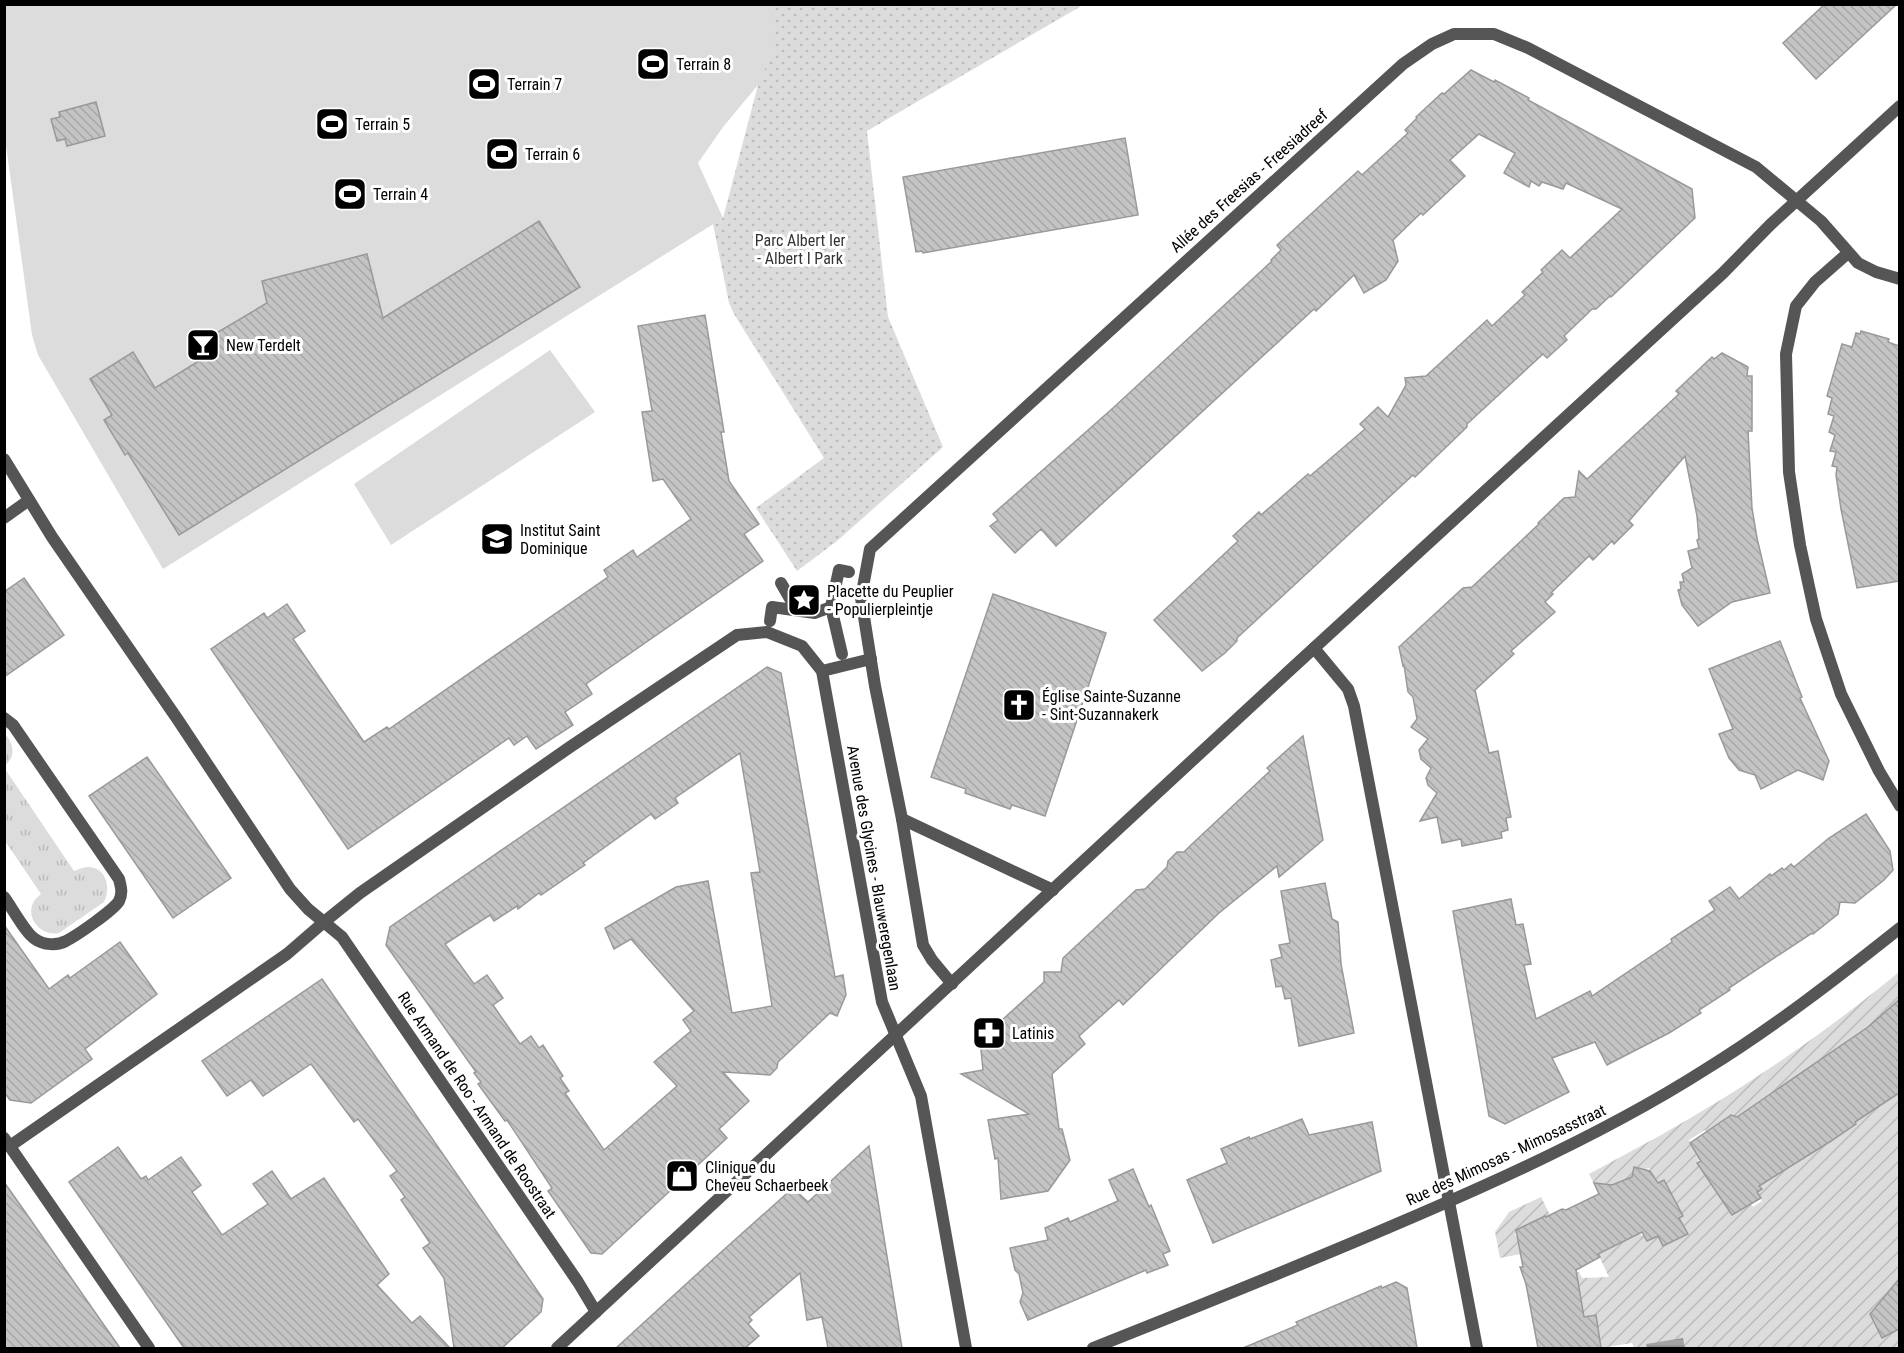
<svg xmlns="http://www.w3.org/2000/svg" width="1904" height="1353" viewBox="0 0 1904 1353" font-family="'Roboto Condensed',sans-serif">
	<defs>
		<pattern id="grass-tufts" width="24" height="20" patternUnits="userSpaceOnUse" patternTransform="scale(1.5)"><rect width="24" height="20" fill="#dcdcdc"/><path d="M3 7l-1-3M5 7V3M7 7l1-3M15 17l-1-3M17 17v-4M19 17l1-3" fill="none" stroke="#bbb"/></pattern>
		<pattern id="park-dots" width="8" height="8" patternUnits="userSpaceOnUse" patternTransform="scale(1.5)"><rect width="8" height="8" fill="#dcdcdc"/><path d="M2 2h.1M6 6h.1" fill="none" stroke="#bbb" stroke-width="1.8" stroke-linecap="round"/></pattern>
		<pattern id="garden-furrows" width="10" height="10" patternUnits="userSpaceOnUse" patternTransform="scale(1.5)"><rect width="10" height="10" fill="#dcdcdc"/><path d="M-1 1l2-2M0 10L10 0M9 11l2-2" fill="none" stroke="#bbb"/></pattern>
		<pattern id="water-rules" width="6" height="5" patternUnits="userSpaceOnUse" patternTransform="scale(1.5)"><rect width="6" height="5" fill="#a3a3a3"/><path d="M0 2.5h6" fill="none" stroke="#8b8b8b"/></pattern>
		<pattern id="building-back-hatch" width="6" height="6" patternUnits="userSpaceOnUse" patternTransform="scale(1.5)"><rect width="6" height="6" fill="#c4c4c4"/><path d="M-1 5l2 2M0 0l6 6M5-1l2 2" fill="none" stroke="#a7a7a7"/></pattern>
	</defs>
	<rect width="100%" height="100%" fill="#fff"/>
	<g fill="url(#grass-tufts)">
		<path d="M 4,733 C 14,743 16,756 5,766 Z"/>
		<path d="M 5,769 L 74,871 C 79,869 84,867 89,867 C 107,868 111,889 104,902 L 59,933 C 42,937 24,918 34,901 C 36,898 39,896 41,894 L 5,841 Z"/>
	</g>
	<path fill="url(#park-dots)" d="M 753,5 L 1083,5 L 867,131 L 888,317 L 943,447 L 837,541 L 797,571 L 756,508 L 824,458 L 734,314 L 729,303 L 713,224 L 723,218 L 758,85 Z"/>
	<g fill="url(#garden-furrows)">
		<path d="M 1899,972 L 1899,1000 L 1868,1027 L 1766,1097 L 1737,1117 L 1706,1132 L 1705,1130 L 1689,1140 L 1700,1159 L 1697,1162 L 1732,1215 L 1751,1204 L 1753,1207 L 1762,1201 L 1757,1192 L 1762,1189 L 1755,1181 L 1831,1141 L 1856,1124 L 1847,1110 L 1881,1105 L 1899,1093 L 1899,1279 L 1870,1314 L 1882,1338 L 1899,1323 L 1899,1348 L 1634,1348 L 1632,1343 L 1601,1348 L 1596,1315 L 1584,1317 L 1566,1274 L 1579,1272 L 1582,1278 L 1609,1277 L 1598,1254 L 1633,1231 L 1644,1236 L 1647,1241 L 1658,1236 L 1663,1246 L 1687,1234 L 1649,1168 L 1645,1169 L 1639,1168 L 1633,1172 L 1632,1177 L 1613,1186 L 1605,1185 L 1599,1194 L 1589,1174 C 1613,1161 1637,1148 1661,1135 C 1745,1088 1825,1033 1899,972 Z"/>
		<path d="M 1541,1197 L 1551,1217 L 1547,1219 L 1545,1216 L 1535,1221 L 1524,1231 L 1519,1228 L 1515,1235 L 1518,1238 L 1521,1254 L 1500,1258 L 1495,1232 L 1509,1212 Z"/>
	</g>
	<g fill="#dcdcdc">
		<path d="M 4,5 L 772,5 L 775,46 L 758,85 L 723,127 L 698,163 L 723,218 L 163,569 L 38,355 L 32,335 L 5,138 Z"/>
		<path d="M 550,350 L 595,412 L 391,545 L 354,484 Z"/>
	</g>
	<path fill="url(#water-rules)" d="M 1683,1338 L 1685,1348 L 1647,1348 L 1646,1344 Z"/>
	<g fill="url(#building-back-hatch)" stroke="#999" stroke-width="1.5" fill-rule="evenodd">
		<path d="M 1825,4 L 1897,4 L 1816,79 L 1783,43 Z"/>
		<path d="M 1471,70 L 1494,82 L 1495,80 L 1529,98 L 1528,100 L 1692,189 L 1695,218 L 1611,297 L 1610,296 L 1596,309 L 1592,309 L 1585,316 L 1564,336 L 1567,340 L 1547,358 L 1543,354 L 1467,424 L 1467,427 L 1415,477 L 1413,475 L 1237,638 L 1237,641 L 1225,653 L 1202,671 L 1154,620 L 1238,541 L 1233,536 L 1259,512 L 1261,515 L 1308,474 L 1310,476 L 1365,429 L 1360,424 L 1378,407 L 1388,417 L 1406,385 L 1405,378 L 1426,376 L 1487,320 L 1492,326 L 1525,295 L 1522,292 L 1543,272 L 1541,270 L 1562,250 L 1570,258 L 1622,209 L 1566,183 L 1563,189 L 1542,182 L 1539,186 L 1531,181 L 1529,187 L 1504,173 L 1515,153 L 1479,134 L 1450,160 L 1465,176 L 1423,215 L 1421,213 L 1393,240 L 1398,261 L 1386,280 L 1364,293 L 1354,275 L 1316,311 L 1314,309 L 1056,546 L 1041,529 L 1015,553 L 990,526 L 998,520 L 993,514 L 1113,408 L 1272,261 L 1271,260 L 1281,250 L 1277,245 L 1358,171 L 1362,175 L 1408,133 L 1405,130 L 1417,118 L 1416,117 L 1442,93 L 1444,94 Z"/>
		<path d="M 96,102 L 105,136 L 67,146 L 65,139 L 57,141 L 51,119 L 60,117 L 59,112 Z"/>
		<path d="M 1125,138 L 1138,215 L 923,253 L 922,251 L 916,252 L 903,177 Z"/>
		<path d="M 539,221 L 580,287 L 179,535 L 128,453 L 125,455 L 104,420 L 112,415 L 90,379 L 133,352 L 155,388 L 199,361 L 191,348 L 267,303 L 262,281 L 367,254 L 383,318 Z"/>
		<path d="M 705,315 L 724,432 L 721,432 L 729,481 L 759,524 L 744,534 L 763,561 L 586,684 L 592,694 L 565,712 L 573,725 L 536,749 L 527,736 L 514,745 L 509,738 L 348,849 L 211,649 L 264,613 L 267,618 L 287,604 L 305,631 L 293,639 L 364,742 L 387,727 L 389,729 L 608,577 L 604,570 L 633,550 L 637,557 L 691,519 L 663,479 L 653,481 L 642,412 L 652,411 L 638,326 Z"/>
		<path d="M 1861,331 L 1889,339 L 1888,342 L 1899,346 L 1899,581 L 1857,588 L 1841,509 L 1836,475 L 1837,467 L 1832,466 L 1836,452 L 1830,451 L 1835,435 L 1829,432 L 1834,416 L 1828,414 L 1832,398 L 1827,396 L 1842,344 L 1852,347 L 1856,333 L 1860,334 Z"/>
		<path d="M 1722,353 L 1748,367 L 1747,376 L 1752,376 L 1752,431 L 1748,431 L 1752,508 L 1757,538 L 1770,593 L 1732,602 L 1698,626 L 1682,605 L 1678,590 L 1681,589 L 1680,582 L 1684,582 L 1682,574 L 1692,568 L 1688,551 L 1699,548 L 1697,540 L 1699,539 L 1697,516 L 1685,456 L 1629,521 L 1633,525 L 1614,544 L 1612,541 L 1593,560 L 1589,556 L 1551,593 L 1553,594 L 1545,602 L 1555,612 L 1511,651 L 1514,654 L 1475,690 L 1489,753 L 1498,751 L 1511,817 L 1506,818 L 1508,830 L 1501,832 L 1502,838 L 1462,846 L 1461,839 L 1442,843 L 1437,817 L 1420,821 L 1437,793 L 1428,785 L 1426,778 L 1431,768 L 1421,759 L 1419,750 L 1428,739 L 1411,727 L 1417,719 L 1413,697 L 1408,692 L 1404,665 L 1403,666 L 1399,647 L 1463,588 L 1472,587 L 1539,524 L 1538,523 L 1564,498 L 1575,497 L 1579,471 L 1587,479 L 1679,394 L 1676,391 L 1712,357 L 1714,359 Z"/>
		<path d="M 24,578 L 64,635 L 4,677 L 4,592 Z"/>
		<path d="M 993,594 L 1106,633 L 1045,816 L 1012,805 L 1010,809 L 965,793 L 966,789 L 931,777 Z"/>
		<path d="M 1780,641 L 1802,697 L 1800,698 L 1829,761 L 1823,780 L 1798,770 L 1761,789 L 1755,775 L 1739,770 L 1729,758 L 1719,734 L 1733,729 L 1709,669 Z"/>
		<path d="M 767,667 L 781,673 L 835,977 L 843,975 L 846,995 L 837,1016 L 830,1013 L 778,1062 L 777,1068 L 770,1075 L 723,1072 L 749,1101 L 719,1129 L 727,1138 L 602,1254 L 591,1253 L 548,1191 L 552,1188 L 507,1120 L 505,1121 L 478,1084 L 481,1082 L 474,1073 L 476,1072 L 386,945 L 390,927 ZM 740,753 L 760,872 L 751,873 L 772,1006 L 732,1013 L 708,881 L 676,887 L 605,928 L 614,949 L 631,939 L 694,1011 L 683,1020 L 691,1031 L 654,1062 L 677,1086 L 604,1150 L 565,1093 L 569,1091 L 560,1078 L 563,1076 L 543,1045 L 539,1048 L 531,1036 L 520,1044 L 493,1005 L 503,998 L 487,975 L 474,984 L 445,944 L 490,915 L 494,921 L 517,906 L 518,909 L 539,893 L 541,895 L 585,865 L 583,863 L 651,814 L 655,819 L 678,803 L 675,798 Z"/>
		<path d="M 1303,736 L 1323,840 L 1279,877 L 1277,866 L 1219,913 L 1123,1005 L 1119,1000 L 1079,1036 L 1085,1044 L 1052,1074 L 1059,1129 L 1062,1129 L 1070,1160 L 1048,1191 L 1001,1199 L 998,1158 L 995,1159 L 988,1120 L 1029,1114 L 961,1074 L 983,1070 L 980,1040 L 1044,982 L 1044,972 L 1061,972 L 1063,958 L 1136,890 L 1145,889 L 1167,867 L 1168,861 L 1177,852 L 1184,852 L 1191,845 L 1270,771 L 1267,768 Z"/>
		<path d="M 147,757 L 231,878 L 173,918 L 89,796 Z"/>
		<path d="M 1866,814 L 1890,851 L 1893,870 L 1884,880 L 1855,903 L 1840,902 L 1838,914 L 1813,934 L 1812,933 L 1729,988 L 1730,990 L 1699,1010 L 1701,1013 L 1669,1033 L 1607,1065 L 1595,1042 L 1552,1058 L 1569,1092 L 1505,1124 L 1489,1116 L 1453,911 L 1511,899 L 1516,925 L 1523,924 L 1531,964 L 1524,965 L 1536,1019 L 1590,991 L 1592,996 L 1672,942 L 1671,939 L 1715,910 L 1709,901 L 1730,887 L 1739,899 L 1770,874 L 1771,876 L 1782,868 L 1784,870 L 1791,864 L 1794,867 L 1829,838 Z"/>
		<path d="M 1325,883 L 1332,919 L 1338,922 L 1341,964 L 1354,1033 L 1299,1046 L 1291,998 L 1285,999 L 1282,986 L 1276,987 L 1271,960 L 1282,957 L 1279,945 L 1290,943 L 1281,891 Z"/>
		<path d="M 4,925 L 49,989 L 68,975 L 70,978 L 120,942 L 157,994 L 85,1049 L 92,1059 L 31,1103 L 10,1100 L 4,1092 Z"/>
		<path d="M 322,979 L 543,1299 L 541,1312 L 502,1348 L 454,1348 L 444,1278 L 423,1248 L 430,1243 L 401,1200 L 405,1197 L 390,1176 L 397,1171 L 358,1119 L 354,1122 L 311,1064 L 263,1096 L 251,1080 L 227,1096 L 202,1061 Z"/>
		<path d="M 1899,1000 L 1899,1093 L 1855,1122 L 1856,1124 L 1831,1141 L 1759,1186 L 1762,1189 L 1757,1192 L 1761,1198 L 1732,1215 L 1697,1163 L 1701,1161 L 1690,1143 L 1731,1115 L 1737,1117 L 1766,1097 L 1868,1027 Z"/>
		<path d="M 1302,1119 L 1309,1135 L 1372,1122 L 1381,1171 L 1213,1243 L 1187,1180 L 1227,1163 L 1221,1149 L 1249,1137 L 1250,1139 Z"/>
		<path d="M 869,1146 L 902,1348 L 828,1348 L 822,1317 L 807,1320 L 800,1273 L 749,1317 L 752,1320 L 748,1324 L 759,1336 L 745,1348 L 616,1348 L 719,1254 L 793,1188 L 808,1202 Z"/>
		<path d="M 118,1147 L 141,1179 L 146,1176 L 148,1180 L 181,1157 L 201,1185 L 192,1192 L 222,1235 L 268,1204 L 253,1184 L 272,1171 L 291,1199 L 324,1178 L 389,1274 L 377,1285 L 412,1323 L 420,1316 L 450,1348 L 184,1348 L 69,1182 Z"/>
		<path d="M 1634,1167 L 1650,1171 L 1658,1183 L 1664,1180 L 1683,1216 L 1679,1218 L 1688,1234 L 1663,1246 L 1658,1236 L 1647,1241 L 1642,1232 L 1598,1254 L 1600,1257 L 1576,1270 L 1584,1317 L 1596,1315 L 1601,1348 L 1538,1348 L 1526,1284 L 1520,1267 L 1523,1267 L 1516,1230 L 1545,1216 L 1546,1217 L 1562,1209 L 1566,1210 L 1599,1194 L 1594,1183 L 1612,1185 L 1632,1177 Z"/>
		<path d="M 1133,1169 L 1149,1207 L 1151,1205 L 1170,1251 L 1163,1254 L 1168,1265 L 1147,1273 L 1146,1270 L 1028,1320 L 1020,1302 L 1023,1293 L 1019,1274 L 1015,1270 L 1010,1248 L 1048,1240 L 1045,1228 L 1068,1218 L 1070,1222 L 1118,1201 L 1109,1180 Z"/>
		<path d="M 4,1182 L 28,1216 L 120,1348 L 4,1348 Z"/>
		<path d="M 1899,1279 L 1899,1329 L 1882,1338 L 1870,1314 Z"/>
		<path d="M 1396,1282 L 1407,1288 L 1417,1348 L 1243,1348 L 1298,1325 L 1296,1322 L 1381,1286 L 1382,1288 Z"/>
	</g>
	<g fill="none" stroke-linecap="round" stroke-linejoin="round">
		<g stroke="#555" stroke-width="12">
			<path d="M 4,718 L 13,725 L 119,879 C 121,887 123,893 119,901 C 114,910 76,936 66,941 C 57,946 43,945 35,939 C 26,934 11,906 4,897"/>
			<path d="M 902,819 L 1053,890"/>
		</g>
		<g stroke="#555" stroke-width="12">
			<path d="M 1848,253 L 1815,282 L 1796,306 L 1786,354 L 1789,472 L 1800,545 L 1816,619 L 1841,694 L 1879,771 L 1900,806"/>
			<path d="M 4,459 L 52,537 L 178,720 L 290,889 L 308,909 L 342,937 L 578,1282 L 596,1312"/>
			<path d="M 4,518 L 29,500"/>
			<path d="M 781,583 L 796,609"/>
			<path d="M 770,621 L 772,607 L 815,613 L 831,607"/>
			<path d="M 1314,648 L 1348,689 L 1354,706 L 1477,1348"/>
			<path d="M 842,654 L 831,607 L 839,570 L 849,572"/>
			<path d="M 822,671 L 871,659"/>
			<path d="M 952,984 L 932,960 L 923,945 L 902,819 L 875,686 L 861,598 L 870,549 L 1403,64 L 1432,44 L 1454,34 L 1494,34 L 1528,48 L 1756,167 L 1821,221 L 1858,263 L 1876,272 L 1900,279"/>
			<path d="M 4,1138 L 149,1348"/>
			<path d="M 10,1146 L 287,954 L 324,922 L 360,893 L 570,747 L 737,635 L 767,632 L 802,646 L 822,671 L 882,1002 L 921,1096 L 966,1348"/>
			<path d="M 557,1348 L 1289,671 L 1723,273 L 1770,225 L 1900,106"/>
			<path d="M 1093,1348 C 1222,1297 1352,1245 1479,1188 C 1557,1153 1634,1115 1706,1069 C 1774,1027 1837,978 1900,928"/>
		</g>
	</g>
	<defs>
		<symbol id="stadium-square" viewBox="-11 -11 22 22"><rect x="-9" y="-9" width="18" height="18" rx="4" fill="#000" stroke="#fff"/><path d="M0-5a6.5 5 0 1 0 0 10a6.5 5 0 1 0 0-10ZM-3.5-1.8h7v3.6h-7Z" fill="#fff"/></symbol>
		<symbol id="bar-square" viewBox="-11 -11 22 22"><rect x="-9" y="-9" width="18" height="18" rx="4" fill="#000" stroke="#fff"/><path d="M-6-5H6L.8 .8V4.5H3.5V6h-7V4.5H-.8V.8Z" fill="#fff"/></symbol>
		<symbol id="school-square" viewBox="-11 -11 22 22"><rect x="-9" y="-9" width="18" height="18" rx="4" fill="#000" stroke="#fff"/><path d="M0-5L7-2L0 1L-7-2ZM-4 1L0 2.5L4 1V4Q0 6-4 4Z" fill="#fff"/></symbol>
		<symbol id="sight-square" viewBox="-11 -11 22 22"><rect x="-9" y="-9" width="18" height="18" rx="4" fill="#000" stroke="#fff"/><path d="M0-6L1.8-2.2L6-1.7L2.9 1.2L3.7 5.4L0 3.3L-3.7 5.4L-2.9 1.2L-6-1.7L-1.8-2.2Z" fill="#fff"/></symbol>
		<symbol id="church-square" viewBox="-11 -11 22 22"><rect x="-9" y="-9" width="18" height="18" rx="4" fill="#000" stroke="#fff"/><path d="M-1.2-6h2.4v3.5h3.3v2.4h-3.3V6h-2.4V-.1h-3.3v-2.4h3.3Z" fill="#fff"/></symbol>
		<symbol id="pharmacy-square" viewBox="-11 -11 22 22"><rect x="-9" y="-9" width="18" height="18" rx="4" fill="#000" stroke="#fff"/><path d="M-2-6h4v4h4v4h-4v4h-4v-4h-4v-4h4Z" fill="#fff"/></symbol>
		<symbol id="shop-square" viewBox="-11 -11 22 22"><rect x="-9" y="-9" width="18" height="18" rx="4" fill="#000" stroke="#fff"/><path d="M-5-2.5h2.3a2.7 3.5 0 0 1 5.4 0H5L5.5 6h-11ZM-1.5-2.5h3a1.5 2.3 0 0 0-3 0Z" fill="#fff"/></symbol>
	</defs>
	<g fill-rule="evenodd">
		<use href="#stadium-square" x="634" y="45" width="38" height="38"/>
		<use href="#stadium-square" x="465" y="65" width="38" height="38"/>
		<use href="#stadium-square" x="313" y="105" width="38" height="38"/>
		<use href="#stadium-square" x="483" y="135" width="38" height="38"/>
		<use href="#stadium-square" x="331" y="175" width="38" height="38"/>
		<use href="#bar-square" x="184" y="326" width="38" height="38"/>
		<use href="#school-square" x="478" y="520" width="38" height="38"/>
		<use href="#sight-square" x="785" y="581" width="38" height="38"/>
		<use href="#church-square" x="1000" y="686" width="38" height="38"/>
		<use href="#pharmacy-square" x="970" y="1014" width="38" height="38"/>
		<use href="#shop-square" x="663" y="1157" width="38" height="38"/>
	</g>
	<g text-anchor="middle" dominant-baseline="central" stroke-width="6" stroke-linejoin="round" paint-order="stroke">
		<g font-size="16" fill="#000" stroke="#fff" text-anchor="start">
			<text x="676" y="64">Terrain 8</text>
			<text x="507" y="84">Terrain 7</text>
			<text x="355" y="124">Terrain 5</text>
			<text x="525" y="154">Terrain 6</text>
			<text x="373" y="194">Terrain 4</text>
			<text x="226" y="345">New Terdelt</text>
			<text x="520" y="530">Institut Saint<tspan x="520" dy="18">Dominique</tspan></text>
			<text x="827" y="591">Placette du Peuplier<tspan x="827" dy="18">- Populierpleintje</tspan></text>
			<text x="1042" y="696">Église Sainte-Suzanne<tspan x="1042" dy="18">- Sint-Suzannakerk</tspan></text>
			<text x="1012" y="1033">Latinis</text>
			<text x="705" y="1167">Clinique du<tspan x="705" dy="18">Cheveu Schaerbeek</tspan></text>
		</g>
		<g font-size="16" fill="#000" stroke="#fff">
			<text transform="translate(1249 181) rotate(-42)">Allée des Freesias - Freesiadreef</text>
			<text transform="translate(874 868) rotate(80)">Avenue des Glycines - Blauweregenlaan</text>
			<text transform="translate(477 1105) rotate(56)">Rue Armand de Roo - Armand de Roostraat</text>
			<text transform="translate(1506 1155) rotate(-25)">Rue des Mimosas - Mimosasstraat</text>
		</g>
		<g font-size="16" fill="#333" stroke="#fff">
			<text x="800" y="240">Parc Albert Ier<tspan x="800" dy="18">- Albert I Park</tspan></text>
		</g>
	</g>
	<rect width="1904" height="1353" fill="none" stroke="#000000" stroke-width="12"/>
</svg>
